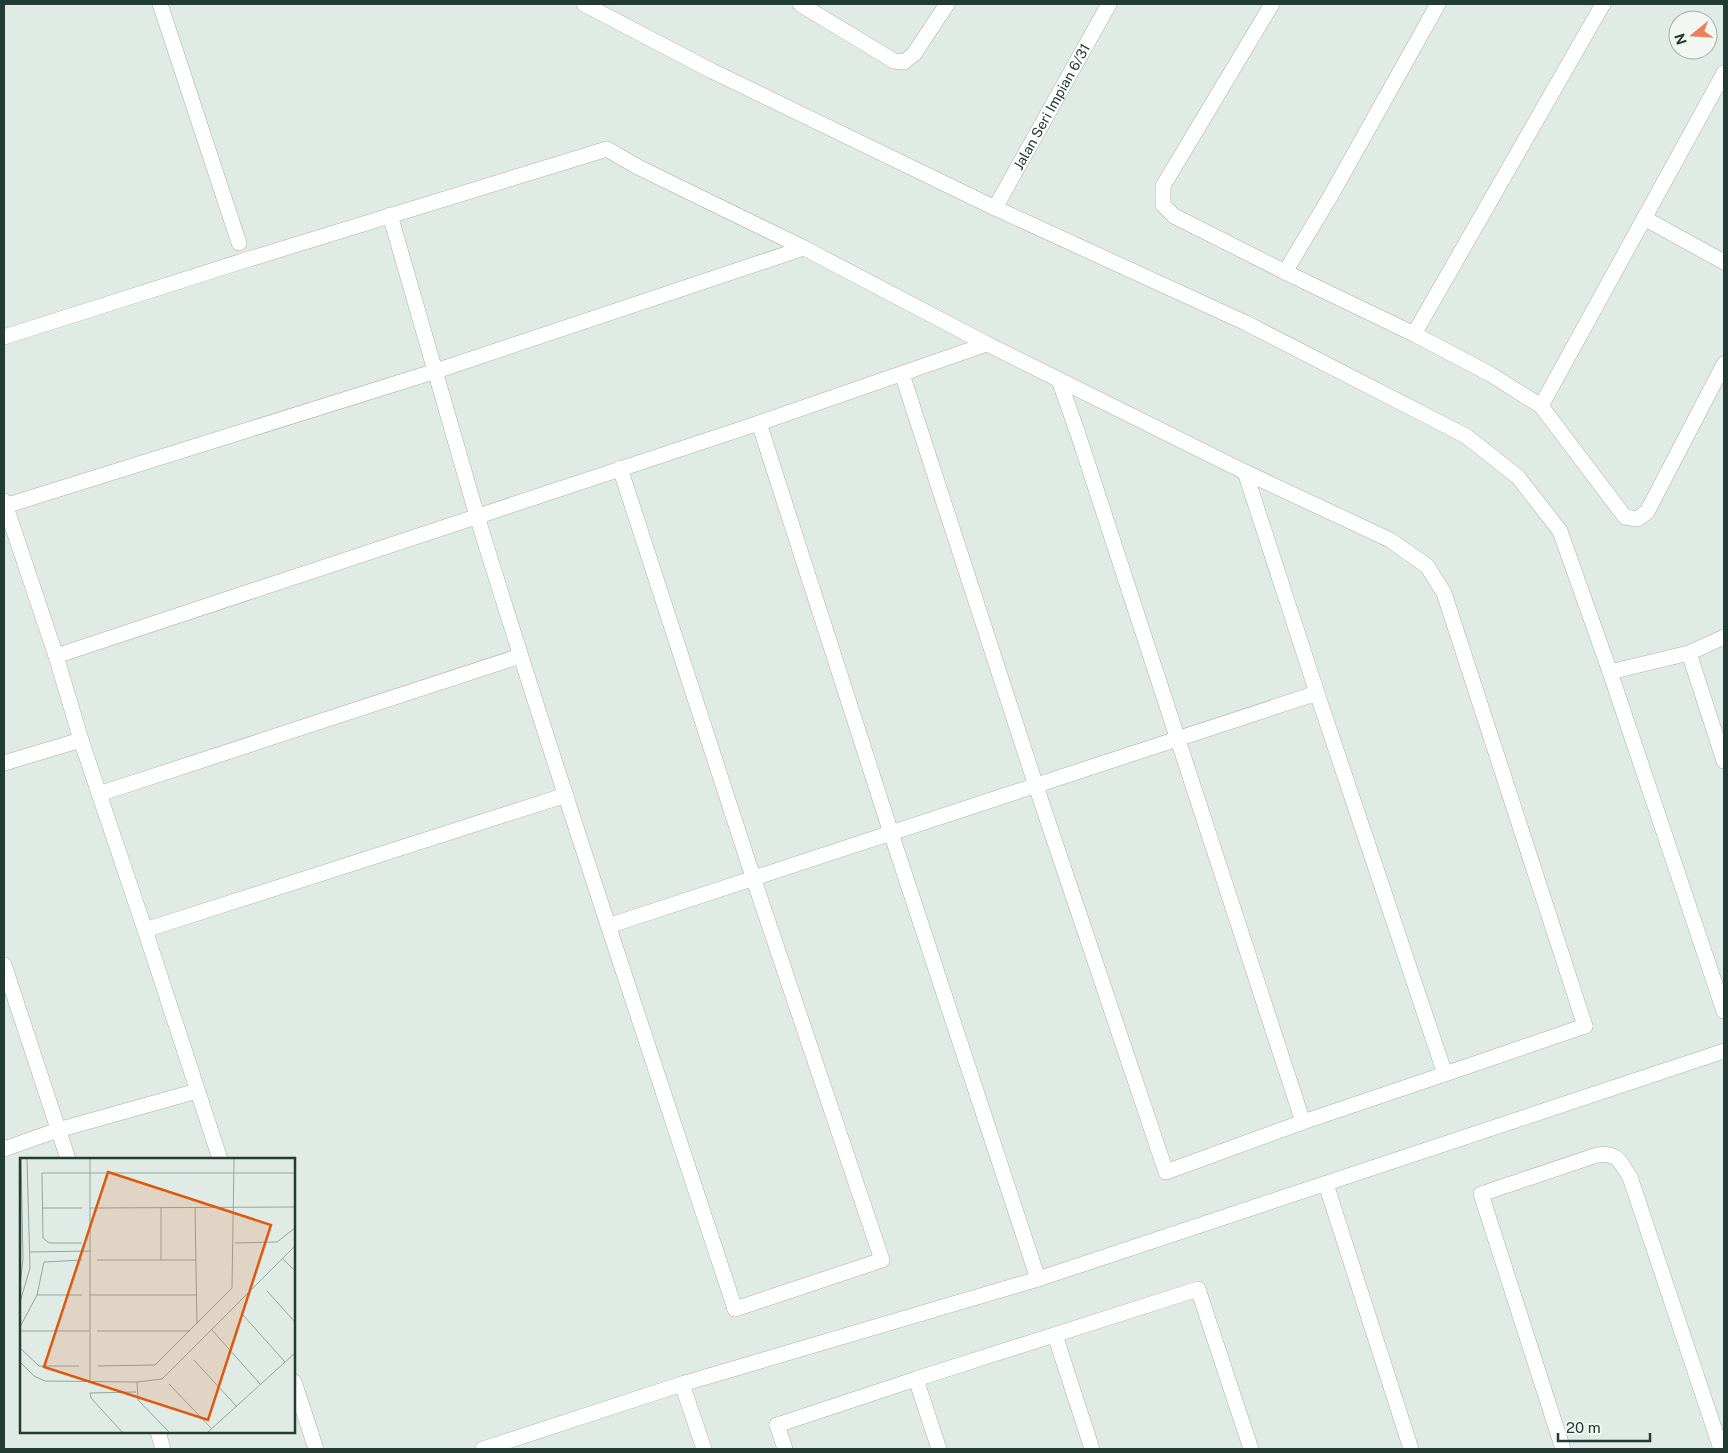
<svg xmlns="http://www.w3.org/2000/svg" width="1728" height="1453" viewBox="0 0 1728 1453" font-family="'Public Sans',sans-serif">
	<rect width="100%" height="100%" fill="#e1ebe6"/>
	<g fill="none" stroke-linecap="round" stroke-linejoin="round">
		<defs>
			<g id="lane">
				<path d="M 800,4 L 894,61 L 904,62 L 914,54 L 947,4"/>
				<path d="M 1272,4 L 1163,186 L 1163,205 L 1174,216 L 1285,272 L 1414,334 L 1490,374 L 1541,406 L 1625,517 L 1637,519 L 1647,512 L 1724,364"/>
				<path d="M 390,215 L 477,516"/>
				<path d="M 1644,218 L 1724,262"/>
				<path d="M 1414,334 L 1603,4"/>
				<path d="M 902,374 L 1036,786 L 1166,1172 L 1303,1122 L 1445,1074 L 1317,693 L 1245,472"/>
				<path d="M 620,468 L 753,877 L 882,1260 L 735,1309"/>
				<path d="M 5,506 L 436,371 L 804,248"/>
				<path d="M 4,763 L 81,740"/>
				<path d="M 99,794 L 520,656"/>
				<path d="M 608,926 L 1317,693"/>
				<path d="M 4,965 L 68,1159"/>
				<path d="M 1445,1074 L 1585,1026"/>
				<path d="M 4,1149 L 58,1130 L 197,1091"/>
				<path d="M 916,1379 L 1198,1289 L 1251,1449"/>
				<path d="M 777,1425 L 916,1379 L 939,1449"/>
				<path d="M 158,1432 L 163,1449"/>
				<path d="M 1563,1449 L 1481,1194 L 1597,1155 C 1618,1152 1620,1162 1630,1177"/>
			</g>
			<g id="street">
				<path d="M 160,4 L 239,243"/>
				<path d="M 584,4 L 712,71 L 995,208 L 1246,323 L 1466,436 L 1518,477 L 1560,531 L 1610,672 L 1724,1011"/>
				<path id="s1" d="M 995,208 L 1109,4"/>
				<path d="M 1285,272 L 1330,197 L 1438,4"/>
				<path d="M 4,337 L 246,260 L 607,149 L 638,167 L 804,248 L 987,344 L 1245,472 L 1390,540 L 1427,566 L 1444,593 L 1585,1026"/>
				<path d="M 1059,380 L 1078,434 L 1303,1122"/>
				<path d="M 1541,406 L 1724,73"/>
				<path d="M 759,423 L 891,833 L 1038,1279"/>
				<path d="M 4,501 L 56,656 L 81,740 L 145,930 L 220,1159"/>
				<path d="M 477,516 C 559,782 648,1045 735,1309"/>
				<path d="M 1689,653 L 1724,761"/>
				<path d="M 56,656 L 759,423 L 987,344"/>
				<path d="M 1610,672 L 1689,653 L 1724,637"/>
				<path d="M 145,930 L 566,795"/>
				<path d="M 1630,1177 L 1721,1449"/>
				<path d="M 1326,1184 L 1411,1449"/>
				<path d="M 1055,1335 L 1092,1449"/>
				<path d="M 294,1382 L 316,1449"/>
				<path d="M 682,1384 L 704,1449"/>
				<path d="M 777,1425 L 785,1449"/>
				<path d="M 483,1449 L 682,1384 L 1038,1279 L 1724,1051"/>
			</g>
		</defs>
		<use href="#lane" stroke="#a4b3ad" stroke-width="16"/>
		<use href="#street" stroke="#a4b3ad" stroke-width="16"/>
		<use href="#lane" stroke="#fff" stroke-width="15"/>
		<use href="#street" stroke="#fff" stroke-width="15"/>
	</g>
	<g text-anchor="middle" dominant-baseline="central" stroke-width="4.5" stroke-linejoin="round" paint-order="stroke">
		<g font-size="14" fill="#223b34" stroke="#f1f8f4">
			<text stroke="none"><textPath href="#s1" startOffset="116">Jalan Seri Impian 6/31</textPath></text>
		</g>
	</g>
	<g transform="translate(20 1158)">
		<rect width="275" height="275" fill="#e1ebe6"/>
		<path fill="none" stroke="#95a59f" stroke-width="1" d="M 175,49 L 177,166M 22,50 L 62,50M 70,50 L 275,49M 62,85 L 29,85 L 23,80 L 22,15 L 275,15M 215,85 L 257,84 L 275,70M 10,94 L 71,93M 263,101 L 275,113M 77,102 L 176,102M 141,102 L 141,50M 0,127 L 3,101 L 1,1M 247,133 L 275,164M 17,137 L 62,137M 69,137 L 176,137M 0,144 L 10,110 L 7,1M 223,157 L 265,204M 0,169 L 17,137 L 24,104 L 62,102M 192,172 L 241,227M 0,173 L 69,173M 77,173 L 170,173M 0,190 L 19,208 L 59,208M 174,202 L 217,249M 0,204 L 14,218 L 25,223 L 117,224 L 142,221 L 275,88M 78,208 L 135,207 L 212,130 L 214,1M 117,224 L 118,242 L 149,274M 70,225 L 70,1M 149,226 L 192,271M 102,274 L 71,240 L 70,235 L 116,234M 188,274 L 275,195"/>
		<path fill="#de580e" fill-opacity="0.15" stroke="#de580e" stroke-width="2.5" d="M 88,14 L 251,67 L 188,262 L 24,209 Z"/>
		<rect width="275" height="275" fill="none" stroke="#223b34" stroke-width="2.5"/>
	</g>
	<rect width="1728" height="1453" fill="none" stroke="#223b34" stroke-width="10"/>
	<g transform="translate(1693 35) rotate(252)"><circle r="24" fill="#f1f8f4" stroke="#9eaca7"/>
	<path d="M0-4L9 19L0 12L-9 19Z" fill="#ee7f5c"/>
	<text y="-8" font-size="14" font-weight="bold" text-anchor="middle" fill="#223b34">N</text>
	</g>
	<path d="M1558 1433v8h92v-8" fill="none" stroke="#223b34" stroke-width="2.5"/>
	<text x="1566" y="1433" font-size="15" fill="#223b34" stroke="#f1f8f4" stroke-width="4" paint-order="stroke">20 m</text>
</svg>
